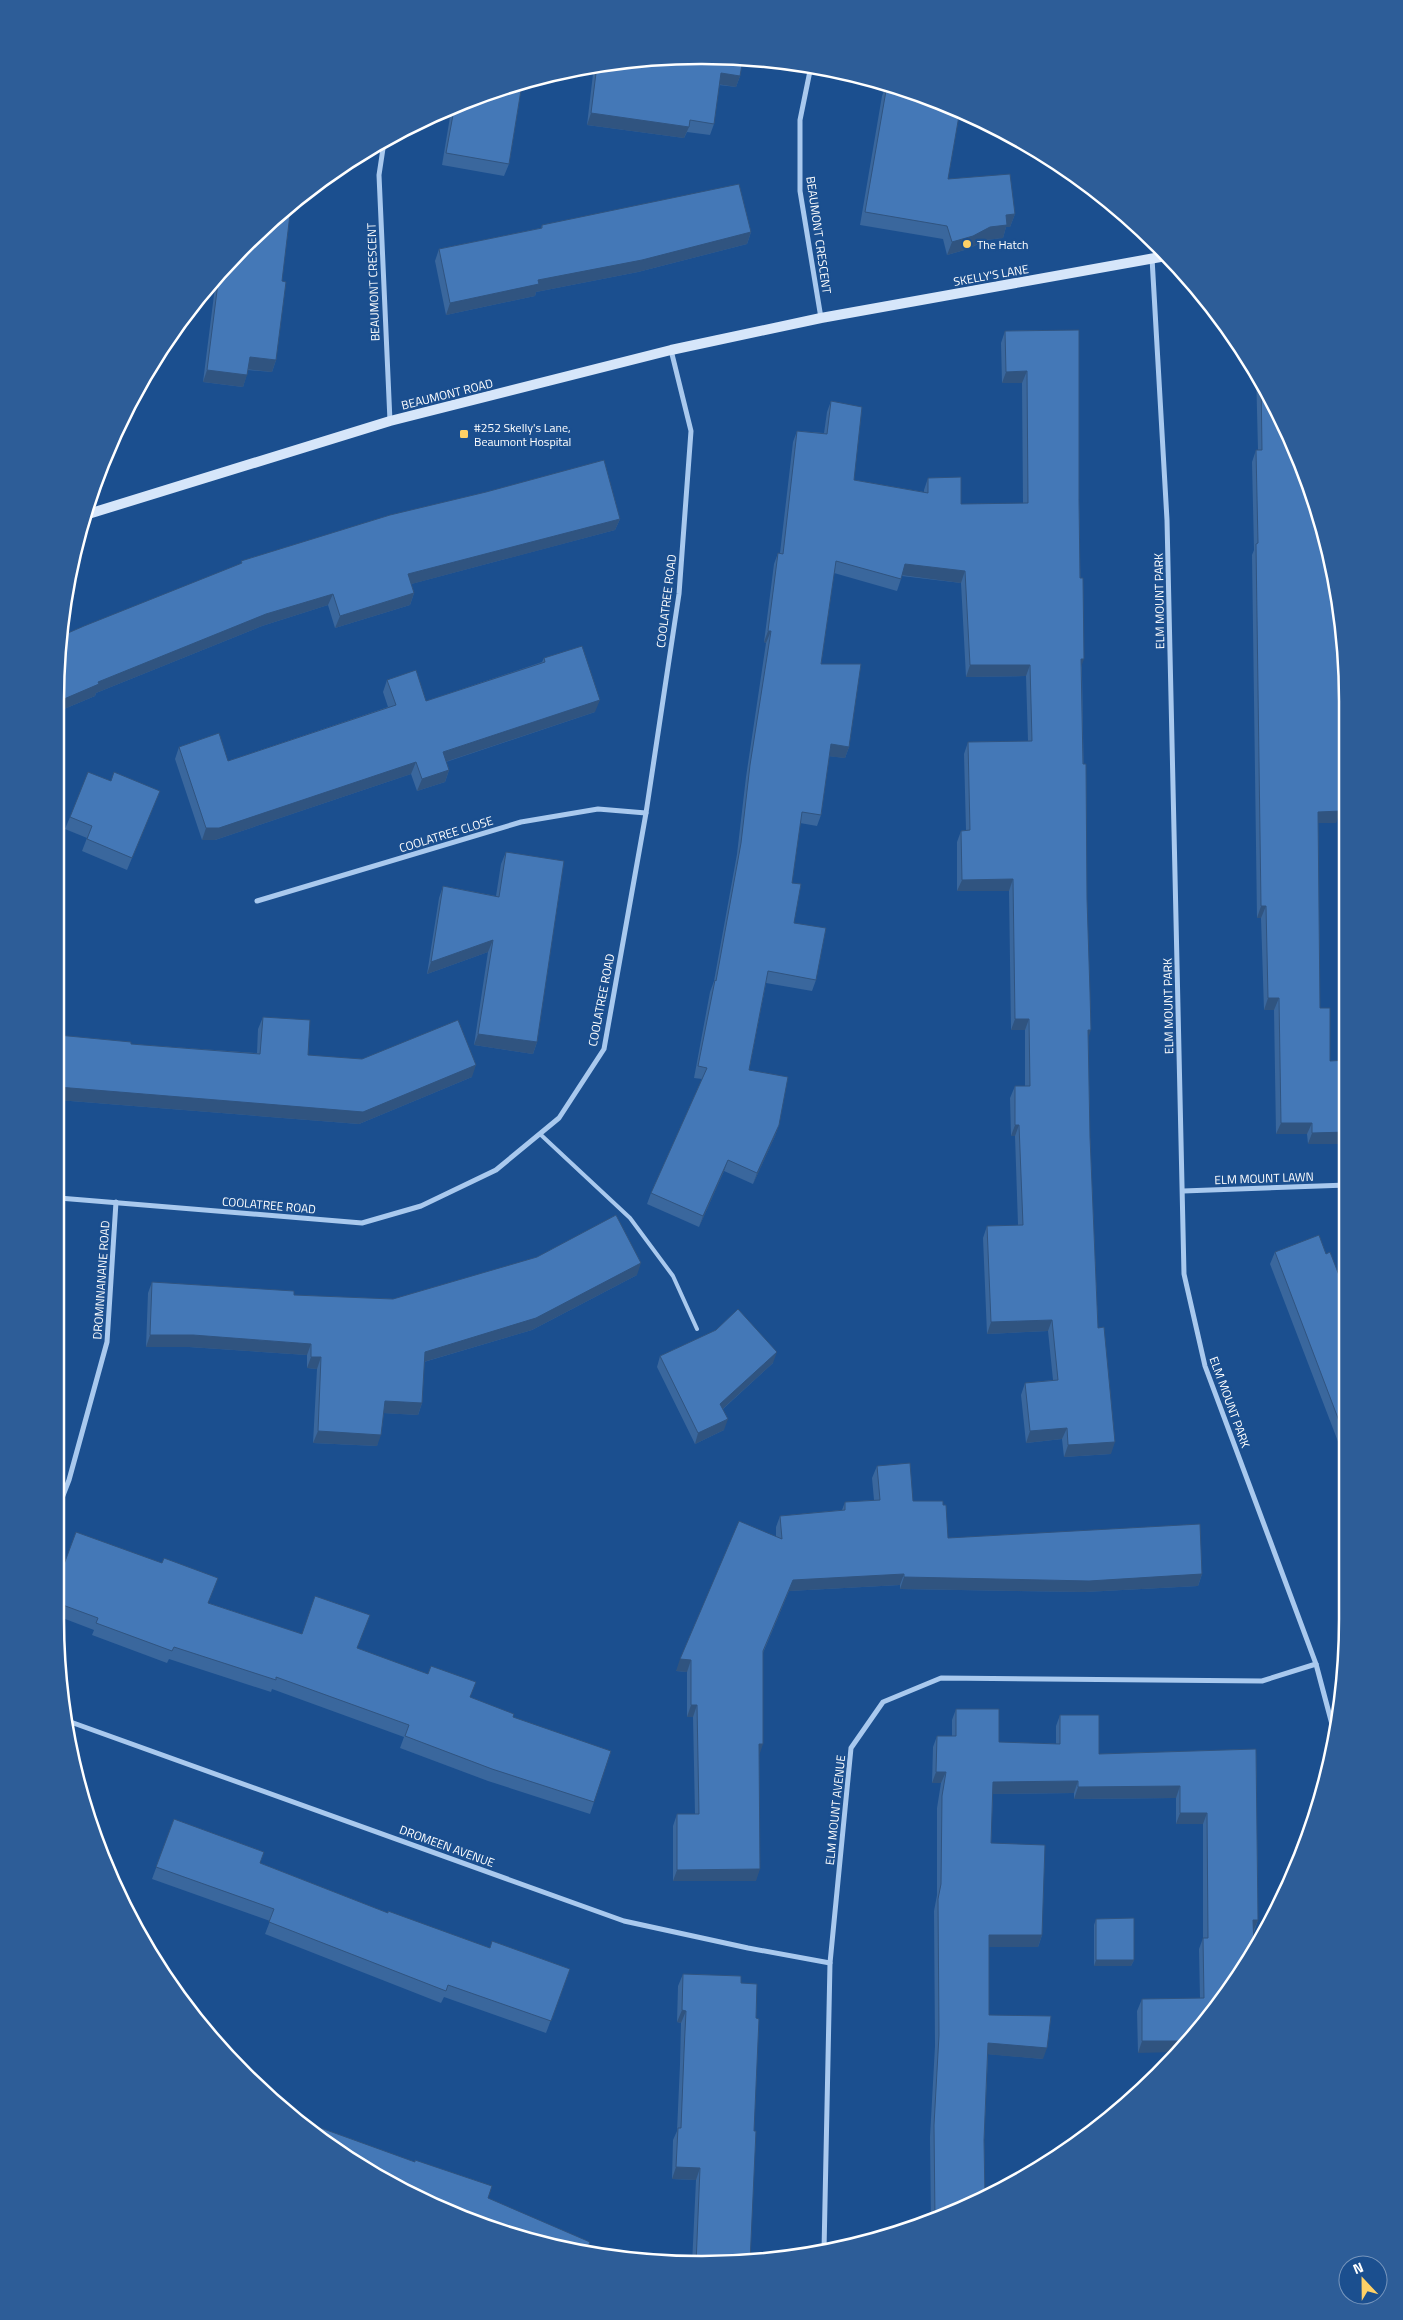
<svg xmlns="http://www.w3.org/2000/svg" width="1403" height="2320" viewBox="0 0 1403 2320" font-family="'Titillium Web',sans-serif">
	<rect width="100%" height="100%" fill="#1b4f8f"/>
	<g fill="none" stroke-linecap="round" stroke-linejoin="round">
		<path stroke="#a9c9ee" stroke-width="4" d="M 540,1134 L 630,1218 L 673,1276 L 697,1329"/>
		<g stroke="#a9c9ee" stroke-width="5">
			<path d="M 811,66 L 800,120 L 800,191 L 821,318"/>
			<path d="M 384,142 L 379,175 L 390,421"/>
			<path d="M 1152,258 L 1167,520 L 1184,1274 L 1205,1366 L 1316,1664 L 1333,1728"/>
			<path d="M 257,901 L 521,822 L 598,809 L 646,813"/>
			<path d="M 1183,1191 L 1347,1185"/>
			<path d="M 59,1198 L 362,1223 L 421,1206 L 496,1170 L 559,1118 L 604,1049 L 646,813 L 679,594 L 691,431 L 671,350"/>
			<path d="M 60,1503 L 69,1480 L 107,1342 L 116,1202"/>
			<path d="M 65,1720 L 624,1921 L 748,1948 L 830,1963"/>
			<path d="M 824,2251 L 830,1963 L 851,1748 L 883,1702 L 941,1678 L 1262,1681 L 1316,1664"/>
		</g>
		<path stroke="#d6e6fa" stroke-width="10" d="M 85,515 L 390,421 L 671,350 L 821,318 L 1166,256"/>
	</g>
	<g fill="#3a679d">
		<path d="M 702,55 L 740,76 L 736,87 L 719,85 L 714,124 L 710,135 L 687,132 L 684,138 L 587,125 L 593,74 L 596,65 Z"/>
		<path d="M 522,84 L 509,164 L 504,176 L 442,165 L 452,105 Z"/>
		<path d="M 886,85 L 949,104 L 948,179 L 1015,214 L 1010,227 L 1006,227 L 1003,238 L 986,240 L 968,249 L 947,255 L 943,239 L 860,225 L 882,96 Z"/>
		<path d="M 542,225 L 751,232 L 747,244 L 638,272 L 536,292 L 535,296 L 446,315 L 435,261 L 439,249 L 541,228 Z"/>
		<path d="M 245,244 L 282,281 L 276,360 L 272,372 L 248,370 L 243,387 L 203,382 L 216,279 Z"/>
		<path d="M 1079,330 L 1079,499 L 1090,1137 L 1098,1328 L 1111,1454 L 1064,1457 L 1062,1439 L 1026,1443 L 1021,1395 L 1025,1383 L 1053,1380 L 1048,1331 L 987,1334 L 983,1238 L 987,1226 L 1018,1225 L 1015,1136 L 1011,1136 L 1010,1098 L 1015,1086 L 1025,1086 L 1025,1030 L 1011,1030 L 1009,891 L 957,891 L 957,842 L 961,831 L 966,830 L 964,754 L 968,742 L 1028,741 L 1026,676 L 966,677 L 961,583 L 902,576 L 897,591 L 834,573 L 821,664 L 849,747 L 845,758 L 829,756 L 821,815 L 817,826 L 800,823 L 792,883 L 794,923 L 816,980 L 812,991 L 766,983 L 749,1070 L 779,1125 L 775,1136 L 753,1184 L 724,1171 L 699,1227 L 647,1204 L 651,1193 L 702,1079 L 694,1078 L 710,992 L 714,981 L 737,854 L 746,777 L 766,643 L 764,642 L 774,564 L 778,553 L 780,553 L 793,442 L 797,431 L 824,433 L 827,412 L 831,401 L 854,480 L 924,492 L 924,490 L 928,478 L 961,504 L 1023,504 L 1022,383 L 1002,383 L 1001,343 L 1005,331 Z"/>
		<path d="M 1256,371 L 1262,378 L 1339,765 L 1336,823 L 1318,823 L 1320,1008 L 1330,1061 L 1347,1060 L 1308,1144 L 1307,1134 L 1276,1134 L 1274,1010 L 1264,1010 L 1261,918 L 1257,918 L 1252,555 L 1254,550 L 1252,462 L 1256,450 L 1258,450 Z"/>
		<path d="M 620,519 L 615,530 L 411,584 L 414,593 L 410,605 L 335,628 L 328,605 L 262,626 L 96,693 L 95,696 L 57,712 L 56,659 L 241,564 L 241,561 Z"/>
		<path d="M 544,658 L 595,712 L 446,762 L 449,770 L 445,782 L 417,791 L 411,774 L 215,840 L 202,840 L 175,759 L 179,747 L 228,761 L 388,707 L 383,692 L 387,680 L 426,701 L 542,662 Z"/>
		<path d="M 155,803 L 127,870 L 82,851 L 87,838 L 65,829 L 70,817 Z"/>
		<path d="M 506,852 L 537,1042 L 533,1054 L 474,1045 L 488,952 L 427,974 L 439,898 L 443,886 L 496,896 L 501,864 Z"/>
		<path d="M 263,1017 L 308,1055 L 472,1077 L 359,1124 L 58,1100 L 58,1035 L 131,1044 L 257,1053 L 258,1029 Z"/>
		<path d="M 1275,1252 L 1326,1254 L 1344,1288 L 1347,1287 L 1347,1465 L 1270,1264 Z"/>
		<path d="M 637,1275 L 532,1330 L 424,1362 L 422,1403 L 418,1415 L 384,1413 L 377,1446 L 313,1443 L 317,1369 L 307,1368 L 307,1355 L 189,1347 L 146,1347 L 148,1293 L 152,1282 L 294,1295 L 393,1299 Z"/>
		<path d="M 716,1330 L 773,1363 L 723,1409 L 724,1430 L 695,1444 L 657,1367 L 660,1356 Z"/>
		<path d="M 877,1466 L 913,1501 L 943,1505 L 948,1538 L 1202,1574 L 1198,1586 L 1085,1592 L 900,1589 L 900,1585 L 789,1591 L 763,1653 L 759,1755 L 756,1881 L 673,1881 L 673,1826 L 677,1814 L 695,1814 L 693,1717 L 687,1717 L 687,1672 L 676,1671 L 776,1536 L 776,1527 L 780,1516 L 842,1510 L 845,1502 L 874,1500 L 872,1478 Z"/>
		<path d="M 162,1563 L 208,1603 L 302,1634 L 357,1648 L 513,1717 L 594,1802 L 590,1814 L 488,1781 L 400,1748 L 404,1737 L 272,1689 L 271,1692 L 169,1659 L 167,1663 L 92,1635 L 94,1630 L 60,1617 L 60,1575 Z"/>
		<path d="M 956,1709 L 999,1742 L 1056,1744 L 1056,1726 L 1060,1715 L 1099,1754 L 1256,1749 L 1258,1920 L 1239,1978 L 1138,2053 L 1137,2011 L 1142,1999 L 1200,1999 L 1199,1949 L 1203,1938 L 1203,1824 L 1176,1824 L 1176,1798 L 1074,1799 L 1074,1793 L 993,1794 L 991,1843 L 1042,1935 L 1038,1947 L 989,1947 L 989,2015 L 1043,2059 L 988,2054 L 984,2140 L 985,2199 L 931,2222 L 930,2137 L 935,2046 L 934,1911 L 937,1895 L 937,1808 L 941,1783 L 932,1783 L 933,1747 L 937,1736 L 952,1736 L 952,1720 Z"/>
		<path d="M 174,1819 L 260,1863 L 388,1913 L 490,1948 L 570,1969 L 546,2033 L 444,1997 L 441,2003 L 265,1934 L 270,1921 L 152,1879 Z"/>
		<path d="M 1096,1919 L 1134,1960 L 1131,1966 L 1094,1966 L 1094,1925 Z"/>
		<path d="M 683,1974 L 741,1976 L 701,2265 L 692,2264 L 696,2180 L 672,2179 L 673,2140 L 677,2131 L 680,2064 L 681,2023 L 677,2022 L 678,1986 Z"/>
	</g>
	<g fill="#305480">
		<path d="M 721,73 L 740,76 L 736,87 L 717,84 Z"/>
		<path d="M 591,113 L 689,127 L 684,138 L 587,125 Z"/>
		<path d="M 1015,214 L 1010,227 L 1006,227 L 1003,238 L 986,240 L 968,249 L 947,255 L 952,242 L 1006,215 Z"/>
		<path d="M 751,232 L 747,244 L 638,272 L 536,292 L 535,296 L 446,315 L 450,303 L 538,280 Z"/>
		<path d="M 250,357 L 276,360 L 272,372 L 245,369 Z"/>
		<path d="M 207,370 L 247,375 L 243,387 L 203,382 Z"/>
		<path d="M 1027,371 L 1022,383 L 1002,383 L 1006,372 Z"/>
		<path d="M 620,519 L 615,530 L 404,586 L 408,574 Z"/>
		<path d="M 905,564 L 965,571 L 961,583 L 901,575 Z"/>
		<path d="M 414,593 L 410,605 L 335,628 L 340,616 Z"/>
		<path d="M 333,594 L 328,605 L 262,626 L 96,693 L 95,696 L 57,712 L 57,702 L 98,682 L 266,614 Z"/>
		<path d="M 768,631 L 771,631 L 766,643 L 764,642 Z"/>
		<path d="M 1081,659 L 1084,659 L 1080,670 Z"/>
		<path d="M 970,665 L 1030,665 L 1026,676 L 966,677 Z"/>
		<path d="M 600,700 L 595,712 L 439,764 L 443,752 Z"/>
		<path d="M 831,744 L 849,747 L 845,758 L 826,756 Z"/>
		<path d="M 1347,753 L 1347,765 L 1335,765 L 1339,754 Z"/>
		<path d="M 416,762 L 411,774 L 215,840 L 202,840 L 206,828 Z"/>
		<path d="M 449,770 L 445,782 L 417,791 L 422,779 Z"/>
		<path d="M 1341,811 L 1336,823 L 1313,823 L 1318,812 Z"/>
		<path d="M 1013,879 L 1009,891 L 957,891 L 962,880 Z"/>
		<path d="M 1261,906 L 1266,906 L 1261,918 L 1257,918 Z"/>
		<path d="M 493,940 L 488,952 L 427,974 L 431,962 Z"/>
		<path d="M 1268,998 L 1279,998 L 1274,1010 L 1264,1010 Z"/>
		<path d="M 1015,1019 L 1029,1019 L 1025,1030 L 1011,1030 Z"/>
		<path d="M 1088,1030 L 1091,1030 L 1087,1042 Z"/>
		<path d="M 478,1034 L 537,1042 L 533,1054 L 474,1045 Z"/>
		<path d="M 476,1065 L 472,1077 L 359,1124 L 58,1100 L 58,1087 Z"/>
		<path d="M 1281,1123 L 1312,1123 L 1307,1134 L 1276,1134 Z"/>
		<path d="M 779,1125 L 775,1136 L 753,1184 L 757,1173 Z"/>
		<path d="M 1015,1125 L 1019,1125 L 1015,1136 L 1011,1136 Z"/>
		<path d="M 1347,1132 L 1347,1144 L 1308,1144 L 1312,1133 Z"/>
		<path d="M 728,1160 L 724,1171 L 699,1227 L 703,1216 Z"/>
		<path d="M 641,1263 L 637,1275 L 532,1330 L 420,1363 L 425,1352 Z"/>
		<path d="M 1052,1320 L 1048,1331 L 987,1334 L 991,1322 Z"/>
		<path d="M 150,1335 L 193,1335 L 311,1344 L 307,1355 L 189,1347 L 146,1347 Z"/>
		<path d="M 777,1352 L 773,1363 L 717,1414 L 720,1404 Z"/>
		<path d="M 311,1357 L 321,1357 L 317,1369 L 307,1368 Z"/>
		<path d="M 385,1401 L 422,1403 L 418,1415 L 381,1413 Z"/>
		<path d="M 728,1419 L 724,1430 L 695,1444 L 698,1433 Z"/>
		<path d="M 1067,1428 L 1062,1439 L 1026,1443 L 1030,1431 Z"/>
		<path d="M 318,1431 L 381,1435 L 377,1446 L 313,1443 Z"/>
		<path d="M 1115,1442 L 1111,1454 L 1064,1457 L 1068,1445 Z"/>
		<path d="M 904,1574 L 900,1585 L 789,1591 L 759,1663 L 793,1580 Z"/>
		<path d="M 1202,1574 L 1198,1586 L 1085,1592 L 900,1589 L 904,1577 Z"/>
		<path d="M 680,1659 L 691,1660 L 687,1672 L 676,1671 Z"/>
		<path d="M 691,1705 L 697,1705 L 693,1717 L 687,1717 Z"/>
		<path d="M 759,1744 L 763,1744 L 759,1756 Z"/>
		<path d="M 936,1772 L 946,1772 L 941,1783 L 932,1783 Z"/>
		<path d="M 1078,1781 L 1074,1793 L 989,1794 L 993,1782 Z"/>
		<path d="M 1180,1786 L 1176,1798 L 1074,1799 L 1078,1787 Z"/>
		<path d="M 1180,1813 L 1207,1813 L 1203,1824 L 1176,1824 Z"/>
		<path d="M 760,1869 L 756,1881 L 673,1881 L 677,1870 Z"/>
		<path d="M 1253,1920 L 1258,1920 L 1253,1932 Z"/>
		<path d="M 989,1935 L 1042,1935 L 1038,1947 L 984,1947 Z"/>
		<path d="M 1096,1960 L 1134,1960 L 1131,1966 L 1094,1966 Z"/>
		<path d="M 682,2010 L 686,2011 L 681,2023 L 677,2022 Z"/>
		<path d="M 1142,2041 L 1187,2041 L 1178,2052 L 1138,2053 Z"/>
		<path d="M 988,2043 L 1047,2048 L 1043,2059 L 984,2054 Z"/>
		<path d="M 676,2167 L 700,2168 L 696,2180 L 672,2179 Z"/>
	</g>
	<g fill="#4478b7" stroke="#305480">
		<path d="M 702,55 L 743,59 L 740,76 L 721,73 L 714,124 L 690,120 L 689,127 L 591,113 L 597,65 Z"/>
		<path d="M 522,84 L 509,164 L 446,153 L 455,104 Z"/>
		<path d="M 887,85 L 949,104 L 960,110 L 948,179 L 1010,174 L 1015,214 L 1006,215 L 1007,225 L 990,227 L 973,236 L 952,242 L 947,226 L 865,212 Z"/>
		<path d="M 739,184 L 751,232 L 642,260 L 538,280 L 539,284 L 450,303 L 439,249 L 542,228 L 542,225 Z"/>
		<path d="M 291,206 L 282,281 L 286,282 L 276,360 L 250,357 L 247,375 L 207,370 L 219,275 L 245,244 Z"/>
		<path d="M 1079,330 L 1079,499 L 1080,578 L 1083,578 L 1084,659 L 1081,659 L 1082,712 L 1083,764 L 1086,764 L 1087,899 L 1090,992 L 1091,1030 L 1088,1030 L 1090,1137 L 1098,1328 L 1104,1327 L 1115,1442 L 1068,1445 L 1067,1428 L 1030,1431 L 1025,1383 L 1058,1380 L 1052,1320 L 991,1322 L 987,1226 L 1023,1225 L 1019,1125 L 1015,1125 L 1015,1086 L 1030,1086 L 1029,1019 L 1015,1019 L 1013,879 L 962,880 L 961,831 L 970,830 L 968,742 L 1032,741 L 1030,665 L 970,665 L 965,571 L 905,564 L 901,579 L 836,561 L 821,664 L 861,664 L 849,747 L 831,744 L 821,815 L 802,812 L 792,883 L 801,884 L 794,923 L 826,928 L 816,980 L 768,971 L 749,1070 L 788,1077 L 779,1125 L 757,1173 L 728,1160 L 703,1216 L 651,1193 L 707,1068 L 698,1066 L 715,980 L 716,981 L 741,843 L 750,765 L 771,631 L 768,631 L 778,553 L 783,554 L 797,431 L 827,434 L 831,401 L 862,407 L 854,480 L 928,493 L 928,478 L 961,477 L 961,504 L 1028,503 L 1027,371 L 1006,372 L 1005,331 Z"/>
		<path d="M 1261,377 L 1326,534 L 1338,606 L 1338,629 L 1342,629 L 1347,659 L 1347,753 L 1339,754 L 1341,811 L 1318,812 L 1320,1008 L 1330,1008 L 1330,1061 L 1347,1060 L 1347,1132 L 1312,1133 L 1312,1123 L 1281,1123 L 1279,998 L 1268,998 L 1266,906 L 1261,906 L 1256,544 L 1258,543 L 1256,450 L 1262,450 Z"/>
		<path d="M 604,460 L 620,519 L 408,574 L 414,593 L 340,616 L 333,594 L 266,614 L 98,682 L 99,684 L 57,702 L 56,659 L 61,636 L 84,626 L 242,563 L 241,561 L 390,515 L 486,492 Z"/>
		<path d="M 582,646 L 600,700 L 443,752 L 449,770 L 422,779 L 416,762 L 219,828 L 206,828 L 179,747 L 219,733 L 228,761 L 396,705 L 387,680 L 416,670 L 426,701 L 545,662 L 544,658 Z"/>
		<path d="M 88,772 L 111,781 L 114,772 L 160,791 L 132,858 L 87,839 L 92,826 L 70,817 Z"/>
		<path d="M 506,852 L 564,861 L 537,1042 L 478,1034 L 493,940 L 431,962 L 443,886 L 499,897 Z"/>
		<path d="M 263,1017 L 310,1020 L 308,1055 L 362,1059 L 458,1020 L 476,1065 L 363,1112 L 58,1087 L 58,1035 L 131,1042 L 131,1044 L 260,1054 Z"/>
		<path d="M 616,1215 L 641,1263 L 536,1318 L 425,1352 L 422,1403 L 385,1401 L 381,1435 L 318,1431 L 321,1357 L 311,1357 L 311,1344 L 193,1335 L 150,1335 L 152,1282 L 294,1291 L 294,1295 L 393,1299 L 537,1257 Z"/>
		<path d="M 1319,1235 L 1326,1254 L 1330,1252 L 1344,1288 L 1347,1287 L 1347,1442 L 1275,1252 Z"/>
		<path d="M 738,1309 L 777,1352 L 720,1404 L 728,1419 L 698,1433 L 660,1356 L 716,1330 Z"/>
		<path d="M 910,1463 L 913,1501 L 943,1501 L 943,1505 L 946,1505 L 948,1538 L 1200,1524 L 1202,1574 L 1089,1581 L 904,1577 L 904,1574 L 793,1580 L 763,1651 L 763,1744 L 759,1744 L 760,1869 L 677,1870 L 677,1814 L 699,1814 L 697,1705 L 691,1705 L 691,1660 L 680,1659 L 739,1521 L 782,1539 L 780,1516 L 845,1510 L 845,1502 L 880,1500 L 877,1466 Z"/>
		<path d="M 76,1532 L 162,1563 L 164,1558 L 218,1578 L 208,1603 L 302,1634 L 315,1596 L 370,1615 L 357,1648 L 428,1674 L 431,1666 L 476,1682 L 470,1697 L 514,1714 L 513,1717 L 611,1751 L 594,1802 L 492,1769 L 405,1736 L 409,1725 L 276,1677 L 276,1680 L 174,1647 L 172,1651 L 96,1623 L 98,1618 L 60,1604 L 60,1575 Z"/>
		<path d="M 956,1709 L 999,1709 L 999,1742 L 1060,1744 L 1060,1715 L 1099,1715 L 1099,1754 L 1256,1749 L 1258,1920 L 1253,1920 L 1254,1948 L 1239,1978 L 1187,2041 L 1142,2041 L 1142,1999 L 1204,1998 L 1203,1938 L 1208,1938 L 1207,1813 L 1180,1813 L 1180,1786 L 1078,1787 L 1078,1781 L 993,1782 L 991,1843 L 1045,1845 L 1042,1935 L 989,1935 L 989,2015 L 1051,2016 L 1047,2048 L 988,2043 L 984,2140 L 985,2199 L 935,2220 L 934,2125 L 939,2035 L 938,1899 L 941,1884 L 942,1796 L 946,1772 L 936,1772 L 937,1736 L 956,1736 Z"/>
		<path d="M 81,1789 L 88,1792 L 84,1802 Z"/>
		<path d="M 174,1819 L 264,1852 L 260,1863 L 388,1913 L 388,1911 L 490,1948 L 492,1941 L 570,1969 L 551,2021 L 448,1985 L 446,1991 L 269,1922 L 274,1909 L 156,1867 Z"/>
		<path d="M 1134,1918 L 1134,1960 L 1096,1960 L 1096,1919 Z"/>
		<path d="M 683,1974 L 741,1976 L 741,1983 L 757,1984 L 756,2018 L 759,2019 L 754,2131 L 756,2131 L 750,2262 L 701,2265 L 696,2264 L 700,2168 L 676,2167 L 678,2128 L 681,2128 L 684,2052 L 686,2011 L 682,2010 Z"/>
		<path d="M 296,2119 L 415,2162 L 415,2160 L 492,2186 L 488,2198 L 590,2242 L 585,2254 L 576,2253 L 494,2231 L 415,2198 L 308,2132 Z"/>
	</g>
	<g fill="#ffd166" stroke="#1b4f8f" stroke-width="2">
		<circle cx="967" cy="244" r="5"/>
		<rect x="459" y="429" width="10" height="10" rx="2.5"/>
	</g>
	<g text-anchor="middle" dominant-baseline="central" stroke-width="4.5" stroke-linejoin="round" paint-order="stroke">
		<g font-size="12" fill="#fff" stroke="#1b4f8f">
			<text transform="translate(819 235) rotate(82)">BEAUMONT CRESCENT</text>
			<text transform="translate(991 275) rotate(-10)">SKELLY'S LANE</text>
			<text transform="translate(373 282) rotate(-92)">BEAUMONT CRESCENT</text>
			<text transform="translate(447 394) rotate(-14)">BEAUMONT ROAD</text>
			<text transform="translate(666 601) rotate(-83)">COOLATREE ROAD</text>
			<text transform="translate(1159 601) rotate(-91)">ELM MOUNT PARK</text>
			<text transform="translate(446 834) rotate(-17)">COOLATREE CLOSE</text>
			<text transform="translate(601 1000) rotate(-79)">COOLATREE ROAD</text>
			<text transform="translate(1168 1006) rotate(-91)">ELM MOUNT PARK</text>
			<text transform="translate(1264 1178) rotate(-2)">ELM MOUNT LAWN</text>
			<text transform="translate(269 1205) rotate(5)">COOLATREE ROAD</text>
			<text transform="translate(101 1280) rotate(-86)">DROMNNANANE ROAD</text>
			<text transform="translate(1230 1402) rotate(70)">ELM MOUNT PARK</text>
			<text transform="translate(835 1810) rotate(-84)">ELM MOUNT AVENUE</text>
			<text transform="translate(447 1846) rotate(20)">DROMEEN AVENUE</text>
		</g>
		<g font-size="12" fill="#fff" stroke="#1b4f8f" text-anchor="start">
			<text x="977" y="244">The Hatch</text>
			<text x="474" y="427">#252 Skelly's Lane,<tspan x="474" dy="14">Beaumont Hospital</tspan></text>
		</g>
	</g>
	<path d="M0 0H1403V2320H0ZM701 64H702A637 637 0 0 1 1339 701V1619A637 637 0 0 1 702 2256H701A637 637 0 0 1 64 1619V701A637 637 0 0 1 701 64Z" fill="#2d5d98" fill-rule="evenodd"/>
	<path fill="none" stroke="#fff" stroke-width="2.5" d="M701 64H702A637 637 0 0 1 1339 701V1619A637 637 0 0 1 702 2256H701A637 637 0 0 1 64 1619V701A637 637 0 0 1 701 64Z"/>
	<g transform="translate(1363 2280) rotate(338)"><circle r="24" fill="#1b4f8f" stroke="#7695bc"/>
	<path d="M0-4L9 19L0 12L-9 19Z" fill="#ffd166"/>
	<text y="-8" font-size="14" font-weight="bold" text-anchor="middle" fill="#ffffff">N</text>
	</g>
</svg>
